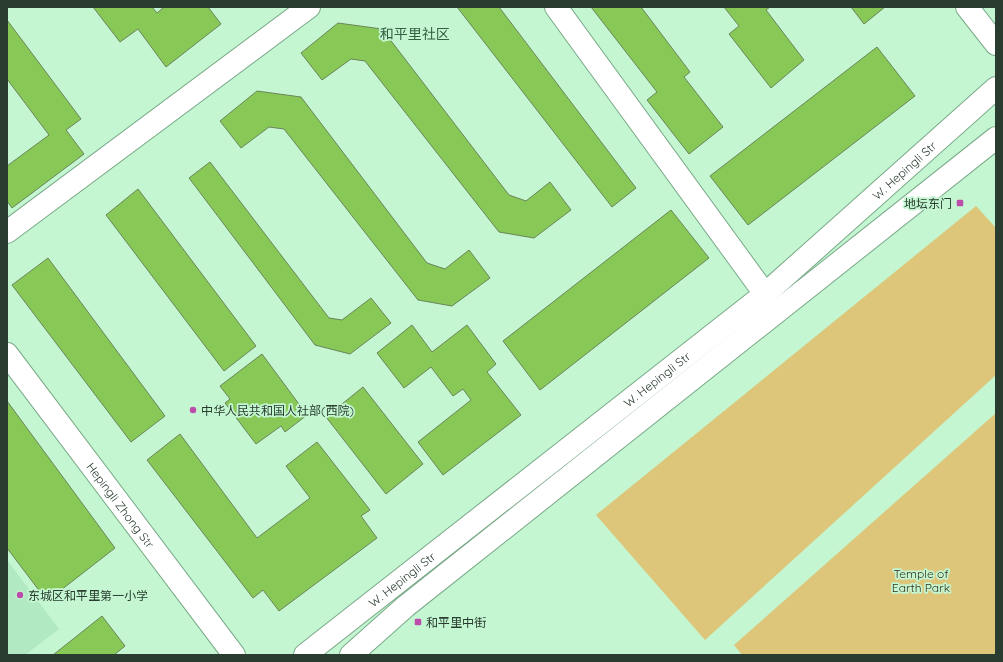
<svg xmlns="http://www.w3.org/2000/svg" width="1003" height="662" viewBox="0 0 1003 662" font-family="Quicksand,'Noto Sans SC',sans-serif">
	<rect width="100%" height="100%" fill="#c4f6d2"/>
	<path fill="#b1e9c2" d="M 7,560 L 59,629 L 25,655 L 7,655 Z"/>
	<g fill="#ddc679">
		<path d="M 976,206 L 996,228 L 996,375 L 705,640 L 596,515 Z"/>
		<path d="M 996,413 L 996,655 L 742,655 L 734,645 Z"/>
	</g>
	<g fill="#87c856" stroke="#6b855a">
		<path d="M 93,7 L 152,7 L 157,13 L 164,7 L 208,7 L 221,24 L 166,67 L 138,29 L 120,42 Z"/>
		<path d="M 457,7 L 499,7 L 636,188 L 612,207 Z"/>
		<path d="M 591,7 L 641,7 L 690,72 L 684,77 L 723,127 L 689,154 L 647,100 L 657,92 Z"/>
		<path d="M 724,7 L 770,7 L 766,10 L 804,60 L 771,88 L 729,34 L 739,26 Z"/>
		<path d="M 851,7 L 885,7 L 864,24 Z"/>
		<path d="M 7,20 L 81,119 L 66,130 L 84,154 L 12,208 L 7,201 L 7,166 L 49,135 L 7,79 Z"/>
		<path d="M 338,23 L 382,29 L 509,195 L 526,201 L 550,182 L 571,210 L 534,238 L 499,232 L 365,61 L 351,59 L 322,80 L 301,53 Z"/>
		<path d="M 877,47 L 915,96 L 748,225 L 710,176 Z"/>
		<path d="M 257,91 L 301,97 L 427,263 L 445,269 L 469,250 L 490,278 L 452,306 L 418,300 L 284,129 L 269,127 L 241,148 L 220,121 Z"/>
		<path d="M 210,162 L 329,318 L 342,320 L 371,298 L 391,323 L 350,354 L 315,345 L 189,178 Z"/>
		<path d="M 138,189 L 256,346 L 224,371 L 106,215 Z"/>
		<path d="M 671,210 L 709,258 L 540,390 L 503,341 Z"/>
		<path d="M 48,258 L 165,416 L 131,442 L 12,285 Z"/>
		<path d="M 412,325 L 432,352 L 467,325 L 496,364 L 487,372 L 521,415 L 443,475 L 418,442 L 471,400 L 463,389 L 453,396 L 431,367 L 404,388 L 377,353 Z"/>
		<path d="M 262,354 L 307,415 L 285,432 L 281,426 L 256,444 L 225,403 L 230,399 L 220,386 Z"/>
		<path d="M 363,387 L 423,464 L 386,494 L 326,417 Z"/>
		<path d="M 7,401 L 115,548 L 47,601 L 7,548 Z"/>
		<path d="M 180,434 L 257,538 L 310,498 L 286,466 L 317,442 L 370,510 L 361,516 L 377,538 L 279,611 L 263,590 L 253,598 L 147,460 Z"/>
		<path d="M 102,616 L 125,646 L 114,655 L 53,655 Z"/>
	</g>
	<g fill="none" stroke-linecap="round" stroke-linejoin="round">
		<defs>
			<g id="minor">
				<path d="M 556,7 L 765,294"/>
				<path d="M 967,7 L 996,44"/>
				<path d="M 7,232 L 309,7"/>
				<path id="s1" d="M 7,354 L 234,655"/>
			</g>
			<g id="major">
				<path id="s2" d="M 305,655 L 765,294 L 996,88"/>
				<path d="M 351,655 L 406,606 L 996,138"/>
			</g>
		</defs>
		<use href="#minor" stroke="#7aa988" stroke-width="24"/>
		<use href="#major" stroke="#7aa988" stroke-width="24"/>
		<use href="#minor" stroke="#fff" stroke-width="22"/>
		<use href="#major" stroke="#fff" stroke-width="22"/>
	</g>
	<g fill="#bc4dab" stroke="#c4f6d2" stroke-width="1.5">
		<rect x="956" y="199" width="8" height="8" rx="2"/>
		<circle cx="193" cy="410" r="4"/>
		<circle cx="20" cy="595" r="4"/>
		<rect x="414" y="618" width="8" height="8" rx="2"/>
	</g>
	<g text-anchor="middle" dominant-baseline="central" stroke-width="3.5" stroke-linejoin="round" paint-order="stroke">
		<g font-size="12" fill="#293c2f" stroke="#c4f6d2">
			<text stroke="none"><textPath href="#s2" startOffset="771">W. Hepingli Str</textPath></text>
			<text stroke="none"><textPath href="#s2" startOffset="447">W. Hepingli Str</textPath></text>
			<text stroke="none"><textPath href="#s1" startOffset="189">Hepingli Zhong Str</textPath></text>
			<text stroke="none"><textPath href="#s2" startOffset="123">W. Hepingli Str</textPath></text>
		</g>
		<g font-size="12" fill="#293c2f" stroke="#c4f6d2" text-anchor="start">
			<text x="952" y="203" text-anchor="end">地坛东门</text>
			<text x="201" y="410">中华人民共和国人社部(西院)</text>
			<text x="28" y="595">东城区和平里第一小学</text>
			<text x="426" y="622">和平里中街</text>
		</g>
		<g font-size="12" fill="#363019" stroke="#c4f6d2">
			<text x="921" y="573">Temple of<tspan x="921" dy="14">Earth Park</tspan></text>
		</g>
		<g font-size="14" fill="#325f42" stroke="#c4f6d2">
			<text x="415" y="34">和平里社区</text>
		</g>
	</g>
	<rect width="1003" height="662" fill="none" stroke="#293c2f" stroke-width="16"/>
</svg>
